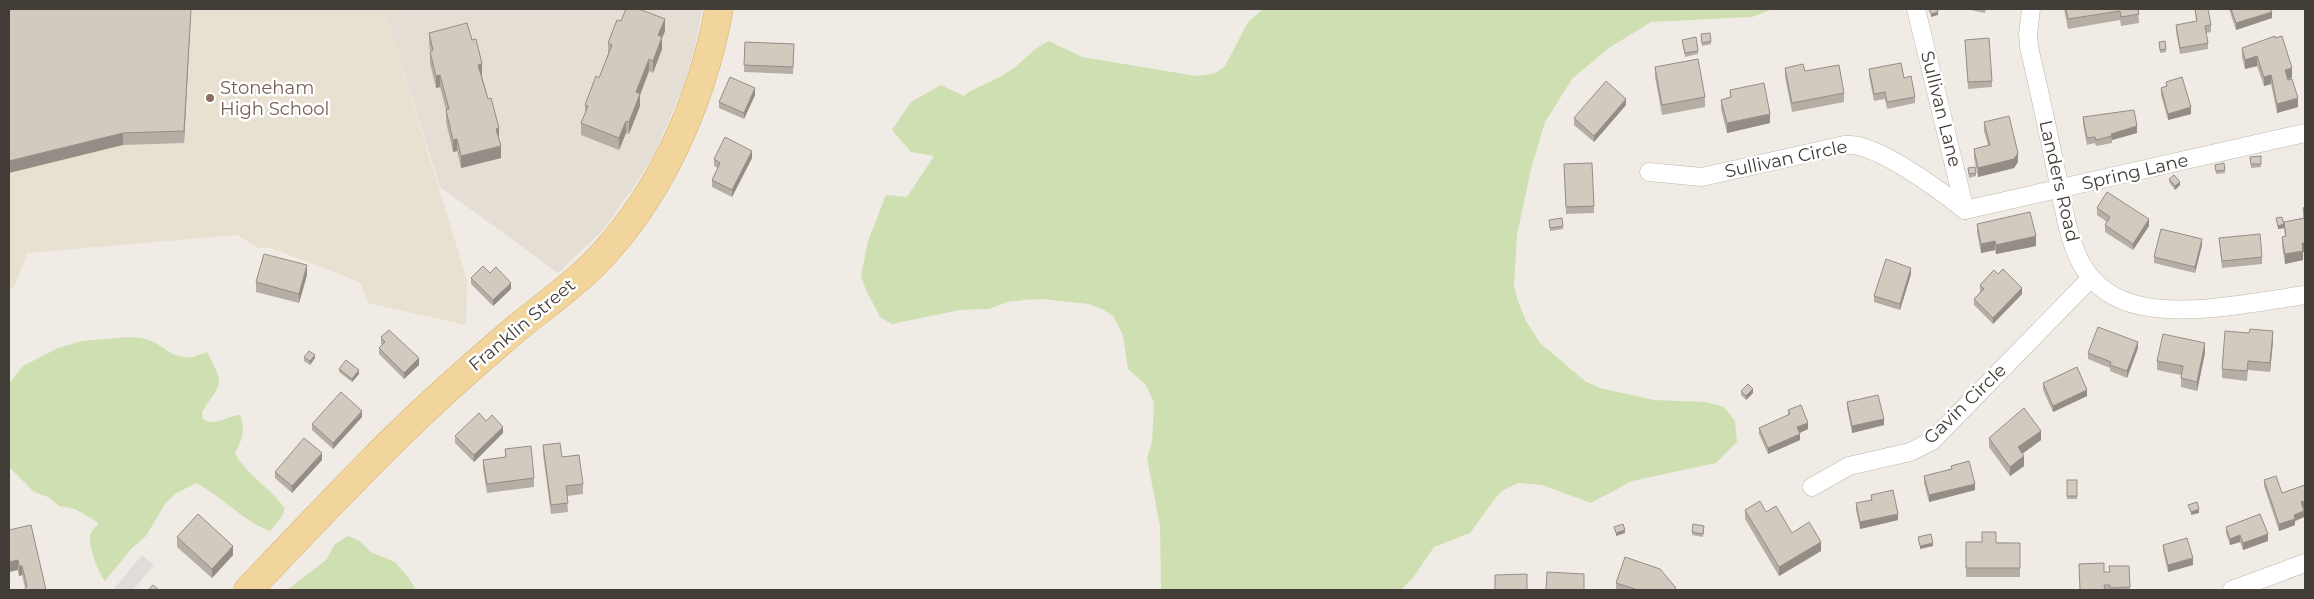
<svg xmlns="http://www.w3.org/2000/svg" width="2314" height="599" viewBox="0 0 2314 599" font-family="Montserrat,sans-serif">
	<rect width="100%" height="100%" fill="#f0ece5"/>
	<path fill="#e4ded4" d="M 384,9 L 702,9 L 696,42 L 684,85 L 655,153 L 636,184 L 603,230 L 558,273 L 440,187 Z"/>
	<path fill="#e8e0d1" d="M 9,9 L 384,9 L 467,280 L 466,325 L 368,303 L 360,282 L 271,248 L 259,248 L 237,235 L 27,253 L 14,288 L 9,289 Z"/>
	<g fill="#cee0b2">
		<path d="M 1263,9 L 1773,9 L 1752,17 L 1651,22 L 1609,48 L 1572,79 L 1545,122 L 1531,169 L 1517,235 L 1514,285 L 1517,298 L 1526,321 L 1540,343 L 1585,381 L 1600,388 L 1654,400 L 1706,402 L 1724,407 L 1735,421 L 1737,442 L 1716,463 L 1632,481 L 1591,503 L 1542,485 L 1519,483 L 1503,490 L 1497,496 L 1470,533 L 1434,547 L 1413,578 L 1401,590 L 1161,590 L 1160,526 L 1147,458 L 1152,442 L 1154,403 L 1146,385 L 1128,369 L 1123,335 L 1113,316 L 1102,309 L 1088,304 L 1042,299 L 1023,300 L 1007,302 L 989,309 L 960,310 L 892,324 L 880,317 L 866,290 L 861,276 L 868,241 L 886,195 L 907,197 L 934,156 L 911,152 L 892,130 L 911,102 L 941,85 L 964,96 L 969,92 C 981,85 996,80 1008,72 C 1024,62 1031,49 1049,41 L 1082,57 L 1196,76 L 1205,75 L 1216,73 L 1225,66 L 1248,22 Z"/>
		<path d="M 129,337 L 142,338 L 154,342 L 174,355 L 190,358 L 207,352 C 225,388 223,379 202,412 L 203,419 C 218,427 224,416 240,415 C 246,429 242,441 235,453 C 247,476 271,488 285,509 L 281,518 L 270,531 C 241,520 223,497 196,483 L 175,494 L 165,504 L 146,536 L 132,548 L 105,581 C 98,572 89,548 90,536 C 91,530 96,527 99,523 L 75,509 L 59,506 L 48,497 L 34,492 L 9,467 L 9,383 L 23,366 L 58,348 L 82,341 Z"/>
		<path d="M 348,536 L 358,540 L 371,552 L 395,562 L 408,577 L 416,590 L 287,590 L 326,560 L 335,544 Z"/>
	</g>
	<path fill="#dfddda" d="M 142,555 L 154,565 L 133,590 L 113,590 Z"/>
	<g fill="none" stroke-linecap="round" stroke-linejoin="round">
		<defs>
			<g id="minor">
				<path d="M 1916,9 L 1965,210"/>
				<path d="M 2031,9 L 2028,34 L 2029,47 C 2038,86 2047,126 2055,166 C 2069,225 2068,291 2142,306 C 2190,316 2257,302 2305,295"/>
				<path d="M 1649,172 L 1702,177 L 1845,145 C 1874,141 1941,191 1965,210"/>
				<path d="M 1965,210 L 2305,133"/>
				<path d="M 1812,487 L 1849,466 L 1910,452 L 1932,441 L 2091,278"/>
				<path d="M 2232,590 L 2305,563"/>
			</g>
			<path id="primary" d="M 248,590 C 308,528 367,463 431,404 C 461,376 492,349 523,323 C 547,304 572,286 594,264 C 661,196 702,101 719,9"/>
		</defs>
		<use href="#minor" stroke="#bdb6ac" stroke-width="19"/>
		<use href="#primary" stroke="#d4b16f" stroke-width="29"/>
		<use href="#minor" stroke="#fff" stroke-width="18"/>
		<use href="#primary" stroke="#f2d59d" stroke-width="28"/>
	</g>
	<g fill="#b5aea4">
		<path d="M 9,9 L 191,9 L 184,143 L 123,145 Z"/>
		<path d="M 1966,9 L 1986,9 L 1985,13 Z"/>
		<path d="M 2064,9 L 2138,9 L 2139,23 L 2121,26 L 2120,20 L 2068,29 Z"/>
		<path d="M 2195,9 L 2211,25 L 2211,32 L 2206,33 L 2208,43 L 2208,49 L 2180,54 L 2176,31 L 2176,25 L 2196,21 Z"/>
		<path d="M 2229,9 L 2271,9 L 2272,18 L 2236,30 Z"/>
		<path d="M 621,21 L 665,31 L 662,38 L 662,49 L 653,73 L 649,71 L 640,95 L 640,106 L 629,134 L 626,133 L 619,150 L 581,135 L 581,123 L 585,114 L 585,105 L 599,78 L 608,54 L 608,43 Z"/>
		<path d="M 429,33 L 482,76 L 499,140 L 501,158 L 461,168 L 457,151 L 453,152 L 446,122 L 446,110 L 440,87 L 436,88 L 430,64 L 430,51 L 429,45 Z"/>
		<path d="M 1701,34 L 1711,41 L 1711,44 L 1702,46 Z"/>
		<path d="M 1682,40 L 1698,51 L 1698,54 L 1685,57 Z"/>
		<path d="M 1965,40 L 1992,81 L 1992,87 L 1968,89 Z"/>
		<path d="M 745,42 L 794,44 L 793,74 L 744,72 Z"/>
		<path d="M 2159,42 L 2166,49 L 2166,52 L 2160,53 Z"/>
		<path d="M 2242,48 L 2292,78 L 2288,79 L 2298,107 L 2277,113 L 2271,84 L 2264,86 L 2257,66 L 2245,69 L 2242,57 Z"/>
		<path d="M 1655,67 L 1705,97 L 1705,107 L 1662,115 L 1655,77 Z"/>
		<path d="M 1785,68 L 1805,71 L 1844,93 L 1844,102 L 1792,112 L 1785,77 Z"/>
		<path d="M 1869,69 L 1904,78 L 1915,97 L 1915,103 L 1887,109 L 1885,99 L 1874,101 L 1869,76 Z"/>
		<path d="M 2166,82 L 2191,114 L 2168,120 L 2161,95 L 2161,88 L 2166,87 Z"/>
		<path d="M 1730,90 L 1770,123 L 1727,133 L 1721,109 L 1721,100 L 1730,98 Z"/>
		<path d="M 755,95 L 744,119 L 719,108 L 719,102 Z"/>
		<path d="M 1626,105 L 1594,142 L 1574,125 L 1574,118 Z"/>
		<path d="M 2083,117 L 2137,133 L 2112,140 L 2112,143 L 2096,146 L 2095,143 L 2087,145 L 2083,124 Z"/>
		<path d="M 1984,122 L 2018,162 L 2014,168 L 1978,177 L 1974,158 L 1974,149 L 1988,145 L 1984,131 Z"/>
		<path d="M 2261,156 L 2261,167 L 2251,168 L 2250,157 Z"/>
		<path d="M 752,158 L 732,197 L 712,187 L 712,180 L 718,168 L 714,166 L 714,159 Z"/>
		<path d="M 1564,164 L 1594,206 L 1594,213 L 1566,214 Z"/>
		<path d="M 2215,165 L 2225,170 L 2225,173 L 2216,174 Z"/>
		<path d="M 1968,168 L 1976,173 L 1976,176 L 1969,178 Z"/>
		<path d="M 2169,179 L 2180,185 L 2175,190 L 2169,182 Z"/>
		<path d="M 2305,207 L 2303,260 L 2285,264 L 2282,246 L 2282,237 L 2285,236 L 2284,228 L 2278,229 L 2276,218 L 2284,223 L 2303,218 L 2303,208 Z"/>
		<path d="M 2097,208 L 2149,226 L 2133,250 L 2105,232 L 2105,225 L 2107,222 L 2097,215 Z"/>
		<path d="M 1549,220 L 1563,226 L 1563,229 L 1550,231 Z"/>
		<path d="M 1977,224 L 2036,246 L 1996,254 L 1995,250 L 1981,253 L 1977,233 Z"/>
		<path d="M 2219,238 L 2262,257 L 2262,264 L 2222,268 Z"/>
		<path d="M 2202,245 L 2195,273 L 2154,263 L 2154,257 Z"/>
		<path d="M 1911,274 L 1900,310 L 1874,302 L 1874,296 Z"/>
		<path d="M 1998,274 L 2022,294 L 1993,324 L 1974,305 L 1974,299 L 1980,292 L 1980,285 Z"/>
		<path d="M 307,275 L 299,303 L 256,292 L 256,282 Z"/>
		<path d="M 471,278 L 511,289 L 493,306 L 471,284 Z"/>
		<path d="M 381,337 L 419,365 L 404,379 L 379,354 L 379,348 L 382,345 L 381,344 Z"/>
		<path d="M 2273,341 L 2270,372 L 2248,370 L 2247,381 L 2222,378 L 2222,369 Z"/>
		<path d="M 2138,348 L 2127,378 L 2110,371 L 2110,368 L 2088,359 L 2088,353 Z"/>
		<path d="M 2205,353 L 2197,391 L 2181,387 L 2181,375 L 2157,370 L 2157,361 Z"/>
		<path d="M 304,357 L 315,358 L 310,365 L 304,361 Z"/>
		<path d="M 339,369 L 359,374 L 352,382 L 339,372 Z"/>
		<path d="M 2043,383 L 2087,396 L 2053,412 L 2043,390 Z"/>
		<path d="M 1741,391 L 1753,393 L 1746,400 L 1741,395 Z"/>
		<path d="M 1847,402 L 1884,425 L 1852,433 L 1847,408 Z"/>
		<path d="M 1788,410 L 1808,429 L 1800,433 L 1800,440 L 1768,454 L 1759,434 L 1759,428 L 1788,415 Z"/>
		<path d="M 362,417 L 333,449 L 312,430 L 312,424 Z"/>
		<path d="M 486,421 L 503,433 L 474,462 L 455,443 L 455,436 Z"/>
		<path d="M 1989,438 L 2041,440 L 2022,453 L 2024,466 L 2010,476 L 1989,447 Z"/>
		<path d="M 543,445 L 562,457 L 583,484 L 583,494 L 567,496 L 568,512 L 551,514 L 543,454 Z"/>
		<path d="M 505,449 L 534,478 L 534,487 L 487,493 L 483,469 L 483,460 L 505,457 Z"/>
		<path d="M 322,460 L 292,493 L 275,478 L 275,472 Z"/>
		<path d="M 1951,466 L 1975,490 L 1929,502 L 1924,483 L 1924,476 L 1951,469 Z"/>
		<rect x="2067" y="480" width="10" height="19"/>
		<path d="M 2264,480 L 2282,493 L 2305,485 L 2305,507 L 2303,508 L 2304,517 L 2295,521 L 2295,525 L 2279,531 L 2264,486 Z"/>
		<path d="M 1871,495 L 1898,520 L 1860,529 L 1856,510 L 1856,503 L 1871,500 Z"/>
		<path d="M 1745,510 L 1766,512 L 1792,533 L 1821,551 L 1779,576 L 1745,519 Z"/>
		<path d="M 2226,527 L 2268,541 L 2243,550 L 2240,542 L 2230,545 L 2226,533 Z"/>
		<path d="M 9,530 L 46,590 L 25,588 L 22,575 L 19,576 Z"/>
		<path d="M 1704,530 L 1703,537 L 1692,535 L 1692,532 Z"/>
		<path d="M 177,537 L 233,555 L 212,578 L 177,547 Z"/>
		<path d="M 1966,542 L 2020,543 L 2020,577 L 1966,577 Z"/>
		<path d="M 2163,545 L 2193,565 L 2168,572 L 2163,551 Z"/>
		<path d="M 2129,566 L 2130,590 L 2080,590 L 2104,572 L 2109,572 Z"/>
		<path d="M 1616,583 L 1676,590 L 1616,590 Z"/>
	</g>
	<g fill="#948d86">
		<path d="M 191,9 L 184,143 L 184,131 Z"/>
		<path d="M 1938,12 L 1938,15 L 1931,17 L 1931,14 Z"/>
		<path d="M 2272,12 L 2272,18 L 2236,30 L 2236,23 Z"/>
		<path d="M 665,19 L 665,31 L 662,38 L 662,49 L 653,73 L 653,61 L 658,35 Z"/>
		<path d="M 2257,56 L 2257,66 L 2245,69 L 2245,60 Z"/>
		<path d="M 649,59 L 649,71 L 640,95 L 640,106 L 629,134 L 629,122 L 636,92 Z"/>
		<path d="M 482,64 L 482,76 L 478,77 L 478,65 Z"/>
		<path d="M 2292,68 L 2292,78 L 2285,80 L 2285,70 Z"/>
		<path d="M 440,75 L 440,87 L 436,88 L 436,76 Z"/>
		<path d="M 2271,75 L 2271,84 L 2264,86 L 2264,77 Z"/>
		<path d="M 755,88 L 755,95 L 744,119 L 744,113 Z"/>
		<path d="M 2298,98 L 2298,107 L 2277,113 L 2277,104 Z"/>
		<path d="M 1626,99 L 1626,105 L 1594,142 L 1594,136 Z"/>
		<path d="M 2191,107 L 2191,114 L 2168,120 L 2168,114 Z"/>
		<path d="M 1770,114 L 1770,123 L 1727,133 L 1727,123 Z"/>
		<path d="M 626,121 L 626,133 L 619,150 L 619,138 Z"/>
		<path d="M 2137,126 L 2137,133 L 2112,140 L 2111,134 Z"/>
		<path d="M 499,128 L 499,140 L 496,129 Z"/>
		<path d="M 123,133 L 123,145 L 9,173 L 9,161 Z"/>
		<path d="M 457,139 L 457,151 L 453,152 L 453,140 Z"/>
		<path d="M 501,146 L 501,158 L 461,168 L 461,156 Z"/>
		<path d="M 752,151 L 752,158 L 732,197 L 732,190 Z"/>
		<path d="M 2018,153 L 2018,162 L 2014,168 L 1978,177 L 1978,168 Z"/>
		<path d="M 2180,182 L 2180,185 L 2175,190 L 2175,186 Z"/>
		<path d="M 2149,219 L 2149,226 L 2133,250 L 2133,244 Z"/>
		<path d="M 2284,224 L 2284,228 L 2278,229 L 2278,226 Z"/>
		<path d="M 2036,236 L 2036,246 L 1996,254 L 1996,245 Z"/>
		<path d="M 2202,239 L 2202,245 L 2195,273 L 2195,267 Z"/>
		<path d="M 1995,241 L 1995,250 L 1981,253 L 1981,244 Z"/>
		<path d="M 2302,243 L 2305,243 L 2305,252 L 2303,252 L 2303,260 L 2285,264 L 2285,254 Z"/>
		<path d="M 307,265 L 307,275 L 299,303 L 299,294 Z"/>
		<path d="M 1911,268 L 1911,274 L 1900,310 L 1900,304 Z"/>
		<path d="M 511,283 L 511,289 L 493,306 L 493,300 Z"/>
		<path d="M 2022,288 L 2022,294 L 1993,324 L 1993,318 Z"/>
		<path d="M 2273,331 L 2273,341 L 2270,372 L 2270,363 Z"/>
		<path d="M 2138,342 L 2138,348 L 2127,378 L 2127,371 Z"/>
		<path d="M 2205,343 L 2205,353 L 2197,391 L 2197,382 Z"/>
		<path d="M 315,355 L 315,358 L 310,365 L 310,361 Z"/>
		<path d="M 419,358 L 419,365 L 404,379 L 404,373 Z"/>
		<path d="M 359,370 L 359,374 L 352,382 L 352,379 Z"/>
		<path d="M 1753,389 L 1753,393 L 1746,400 L 1746,396 Z"/>
		<path d="M 2087,390 L 2087,396 L 2053,412 L 2053,406 Z"/>
		<path d="M 362,411 L 362,417 L 333,449 L 333,443 Z"/>
		<path d="M 1884,419 L 1884,425 L 1852,433 L 1852,426 Z"/>
		<path d="M 1808,423 L 1808,429 L 1797,434 L 1797,427 Z"/>
		<path d="M 503,427 L 503,433 L 474,462 L 474,455 Z"/>
		<path d="M 2041,431 L 2041,440 L 2018,457 L 2018,447 Z"/>
		<path d="M 1800,434 L 1800,440 L 1768,454 L 1768,448 Z"/>
		<path d="M 322,453 L 322,460 L 292,493 L 292,486 Z"/>
		<path d="M 2024,456 L 2024,466 L 2010,476 L 2010,467 Z"/>
		<path d="M 1975,484 L 1975,490 L 1929,502 L 1929,495 Z"/>
		<path d="M 2305,501 L 2305,507 L 2301,509 L 2301,502 Z"/>
		<path d="M 2199,509 L 2199,513 L 2191,515 L 2191,512 Z"/>
		<path d="M 2304,511 L 2304,517 L 2295,521 L 2295,525 L 2279,531 L 2279,524 L 2294,515 Z"/>
		<path d="M 1898,514 L 1898,520 L 1860,529 L 1860,522 Z"/>
		<path d="M 1625,530 L 1625,533 L 1616,536 L 1616,533 Z"/>
		<path d="M 2268,534 L 2268,541 L 2243,550 L 2243,543 Z"/>
		<path d="M 2240,535 L 2240,542 L 2230,545 L 2230,539 Z"/>
		<path d="M 1821,542 L 1821,551 L 1779,576 L 1779,567 Z"/>
		<path d="M 1933,543 L 1933,546 L 1920,549 L 1920,546 Z"/>
		<path d="M 233,546 L 233,555 L 212,578 L 212,569 Z"/>
		<path d="M 2193,558 L 2193,565 L 2168,572 L 2168,565 Z"/>
		<path d="M 18,560 L 18,570 L 9,572 L 9,562 Z"/>
		<path d="M 19,566 L 22,566 L 22,575 L 19,576 Z"/>
	</g>
	<g fill="#d3cabf" stroke="#948d86">
		<path d="M 9,9 L 191,9 L 184,131 L 123,133 L 9,161 Z"/>
		<path d="M 626,9 L 639,9 L 665,19 L 658,35 L 662,37 L 653,61 L 649,59 L 636,92 L 640,94 L 629,122 L 626,121 L 619,138 L 581,123 L 588,106 L 585,105 L 596,76 L 599,78 L 612,45 L 608,43 L 617,20 L 621,21 Z"/>
		<path d="M 1929,9 L 1937,9 L 1938,12 L 1931,14 Z"/>
		<path d="M 2066,9 L 2138,9 L 2139,14 L 2121,17 L 2120,11 L 2068,19 Z"/>
		<path d="M 2195,9 L 2208,9 L 2211,25 L 2205,26 L 2208,43 L 2180,48 L 2176,25 L 2197,21 Z"/>
		<path d="M 2231,9 L 2271,9 L 2272,12 L 2236,23 Z"/>
		<path d="M 467,23 L 472,40 L 476,39 L 482,64 L 478,65 L 488,99 L 491,98 L 499,128 L 496,129 L 501,146 L 461,156 L 457,139 L 453,140 L 446,110 L 449,109 L 440,75 L 436,76 L 430,52 L 433,50 L 429,33 Z"/>
		<path d="M 1710,33 L 1711,41 L 1702,43 L 1701,34 Z"/>
		<path d="M 2275,36 L 2275,38 L 2282,36 L 2292,68 L 2285,70 L 2288,80 L 2292,79 L 2298,98 L 2277,104 L 2271,75 L 2264,77 L 2257,56 L 2245,60 L 2242,48 Z"/>
		<path d="M 1696,37 L 1698,51 L 1685,53 L 1682,40 Z"/>
		<path d="M 1989,38 L 1992,81 L 1968,82 L 1965,40 Z"/>
		<path d="M 2165,41 L 2166,49 L 2160,50 L 2159,42 Z"/>
		<path d="M 745,42 L 794,44 L 793,67 L 744,65 Z"/>
		<path d="M 1698,59 L 1705,97 L 1662,105 L 1655,67 Z"/>
		<path d="M 1901,63 L 1904,78 L 1911,76 L 1915,97 L 1887,102 L 1885,92 L 1874,94 L 1869,69 Z"/>
		<path d="M 1803,64 L 1805,71 L 1839,65 L 1844,93 L 1792,103 L 1785,68 Z"/>
		<path d="M 730,77 L 755,88 L 744,113 L 719,102 Z"/>
		<path d="M 2182,77 L 2191,107 L 2168,114 L 2161,88 L 2167,86 L 2166,82 Z"/>
		<path d="M 1606,81 L 1626,99 L 1594,136 L 1574,118 Z"/>
		<path d="M 1764,83 L 1770,114 L 1727,123 L 1721,100 L 1731,97 L 1730,90 Z"/>
		<path d="M 2134,110 L 2137,126 L 2111,134 L 2112,136 L 2096,140 L 2095,137 L 2087,138 L 2083,117 Z"/>
		<path d="M 2009,116 L 2018,153 L 2014,159 L 1978,168 L 1974,149 L 1990,145 L 1984,122 Z"/>
		<path d="M 725,137 L 752,151 L 732,190 L 712,180 L 720,163 L 714,159 Z"/>
		<path d="M 2261,156 L 2261,164 L 2251,164 L 2250,157 Z"/>
		<path d="M 1592,163 L 1594,206 L 1566,207 L 1564,164 Z"/>
		<path d="M 2224,163 L 2225,170 L 2216,171 L 2215,165 Z"/>
		<path d="M 1975,167 L 1976,173 L 1969,174 L 1968,168 Z"/>
		<path d="M 2174,175 L 2180,182 L 2175,186 L 2169,179 Z"/>
		<path d="M 2107,192 L 2149,219 L 2133,244 L 2105,225 L 2110,217 L 2097,208 Z"/>
		<path d="M 2305,207 L 2305,243 L 2302,243 L 2303,251 L 2285,254 L 2282,237 L 2286,236 L 2284,222 L 2305,218 L 2303,208 Z"/>
		<path d="M 2030,212 L 2036,236 L 1996,245 L 1995,241 L 1981,244 L 1977,224 Z"/>
		<path d="M 2282,217 L 2284,224 L 2278,226 L 2276,218 Z"/>
		<path d="M 1562,218 L 1563,226 L 1550,228 L 1549,220 Z"/>
		<path d="M 2161,229 L 2202,239 L 2195,267 L 2154,257 Z"/>
		<path d="M 2260,234 L 2262,257 L 2222,261 L 2219,238 Z"/>
		<path d="M 264,254 L 307,265 L 299,294 L 256,282 Z"/>
		<path d="M 1886,259 L 1911,268 L 1900,304 L 1874,296 Z"/>
		<path d="M 483,266 L 490,273 L 496,267 L 511,283 L 493,300 L 471,278 Z"/>
		<path d="M 2003,269 L 2022,288 L 1993,318 L 1974,299 L 1984,289 L 1980,285 L 1994,270 L 1998,274 Z"/>
		<path d="M 2098,327 L 2138,342 L 2127,371 L 2110,365 L 2111,362 L 2088,353 Z"/>
		<path d="M 2250,329 L 2273,331 L 2270,363 L 2248,361 L 2247,371 L 2222,369 L 2225,331 L 2249,333 Z"/>
		<path d="M 389,330 L 419,358 L 404,373 L 379,348 L 385,342 L 381,337 Z"/>
		<path d="M 2163,334 L 2205,343 L 2197,382 L 2181,378 L 2183,366 L 2157,361 Z"/>
		<path d="M 309,351 L 315,355 L 310,361 L 304,357 Z"/>
		<path d="M 346,360 L 359,370 L 352,379 L 339,369 Z"/>
		<path d="M 2077,367 L 2087,390 L 2053,406 L 2043,383 Z"/>
		<path d="M 1748,384 L 1753,389 L 1746,396 L 1741,391 Z"/>
		<path d="M 341,392 L 362,411 L 333,443 L 312,424 Z"/>
		<path d="M 1878,395 L 1884,419 L 1852,426 L 1847,402 Z"/>
		<path d="M 1801,405 L 1808,423 L 1797,427 L 1800,434 L 1768,448 L 1759,428 L 1790,414 L 1788,410 Z"/>
		<path d="M 2024,408 L 2041,431 L 2018,447 L 2024,456 L 2010,467 L 1989,438 Z"/>
		<path d="M 479,413 L 486,421 L 492,415 L 503,427 L 474,455 L 455,436 Z"/>
		<path d="M 304,438 L 322,453 L 292,486 L 275,472 Z"/>
		<path d="M 560,443 L 562,457 L 579,455 L 583,484 L 566,486 L 568,503 L 551,505 L 543,445 Z"/>
		<path d="M 531,446 L 534,478 L 487,484 L 483,460 L 506,457 L 505,449 Z"/>
		<path d="M 1969,461 L 1975,484 L 1929,495 L 1924,476 L 1952,469 L 1951,466 Z"/>
		<path d="M 2276,476 L 2282,493 L 2305,485 L 2305,501 L 2301,502 L 2304,511 L 2294,515 L 2295,519 L 2279,524 L 2264,480 Z"/>
		<rect x="2067" y="480" width="10" height="16"/>
		<path d="M 1893,490 L 1898,514 L 1860,522 L 1856,503 L 1872,500 L 1871,495 Z"/>
		<path d="M 1760,501 L 1766,512 L 1776,506 L 1792,533 L 1809,522 L 1821,542 L 1779,567 L 1745,510 Z"/>
		<path d="M 2197,502 L 2199,509 L 2191,512 L 2188,505 Z"/>
		<path d="M 198,514 L 233,546 L 212,569 L 177,537 Z"/>
		<path d="M 2260,514 L 2268,534 L 2243,543 L 2240,535 L 2230,539 L 2226,527 Z"/>
		<path d="M 1623,524 L 1625,530 L 1616,533 L 1614,527 Z"/>
		<path d="M 1693,524 L 1704,526 L 1703,534 L 1692,532 Z"/>
		<path d="M 31,525 L 46,590 L 24,590 L 27,586 L 22,566 L 19,566 L 18,560 L 9,562 L 9,530 Z"/>
		<path d="M 1982,532 L 1996,532 L 1996,543 L 2020,543 L 2020,568 L 1966,568 L 1966,542 L 1982,542 Z"/>
		<path d="M 1931,534 L 1933,543 L 1920,546 L 1918,537 Z"/>
		<path d="M 2187,538 L 2193,558 L 2168,565 L 2163,545 Z"/>
		<path d="M 1625,557 L 1660,569 L 1676,588 L 1674,590 L 1638,590 L 1616,583 Z"/>
		<path d="M 2104,563 L 2104,572 L 2110,572 L 2109,566 L 2129,566 L 2130,587 L 2110,588 L 2110,585 L 2104,585 L 2105,590 L 2080,590 L 2079,564 Z"/>
		<path d="M 1547,572 L 1584,574 L 1584,590 L 1546,590 Z"/>
		<path d="M 1527,574 L 1527,590 L 1495,590 L 1495,575 Z"/>
		<path d="M 153,585 L 159,590 L 148,590 Z"/>
	</g>
	<circle fill="#8d6e63" stroke="#fff" stroke-width="2" cx="210" cy="98" r="5"/>
	<g text-anchor="middle" dominant-baseline="central" stroke-width="5" stroke-linejoin="round" paint-order="stroke">
		<g font-size="18" fill="#785e54" stroke="#fff" text-anchor="start">
			<text x="220" y="88">Stoneham<tspan x="220" dy="21">High School</tspan></text>
		</g>
		<g font-size="18" fill="#423d36" stroke="#fff">
			<text transform="translate(1941 109) rotate(76)">Sullivan Lane</text>
			<text transform="translate(1786 159) rotate(-12)">Sullivan Circle</text>
			<text transform="translate(2135 172) rotate(-13)">Spring Lane</text>
			<text transform="translate(2059 181) rotate(77)">Landers Road</text>
			<text transform="translate(522 325) rotate(-40)">Franklin Street</text>
			<text transform="translate(1965 404) rotate(-44)">Gavin Circle</text>
		</g>
	</g>
	<rect width="2314" height="599" fill="none" stroke="#423d36" stroke-width="20"/>
</svg>
